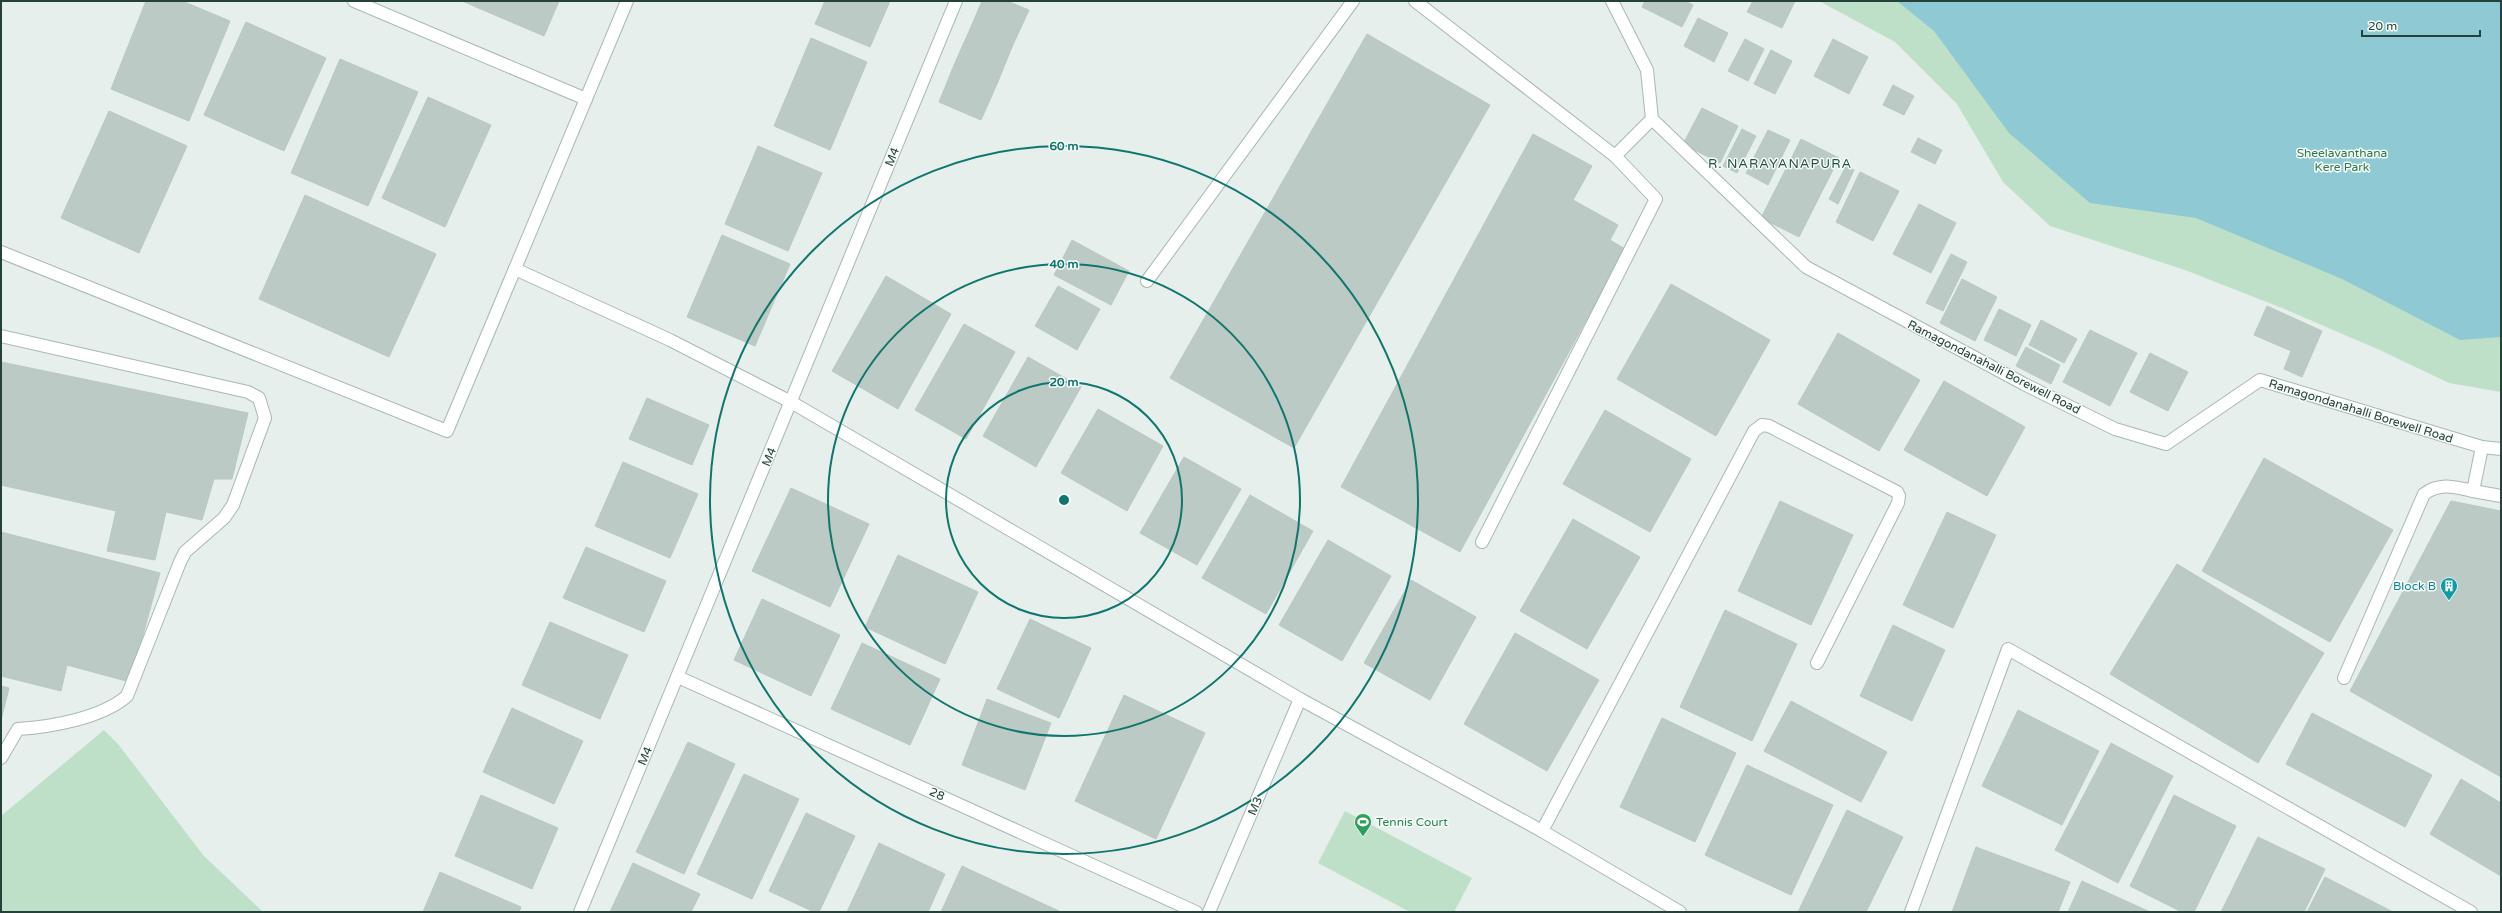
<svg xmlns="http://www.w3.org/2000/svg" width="2502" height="913" viewBox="0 0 2502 913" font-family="'Varela Round',sans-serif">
	<rect width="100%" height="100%" fill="#e6efeb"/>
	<g fill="#bfe0c8">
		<path d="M 1819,1 L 2501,1 L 2501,392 L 2449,383 L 2382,351 L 2282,308 L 2185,270 L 2050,226 L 2003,182 L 1957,104 L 1895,42 Z"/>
		<path d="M 104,730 L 118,744 L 204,856 L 263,912 L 1,912 L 1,816 Z"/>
		<path d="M 1345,811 L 1472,878 L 1454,912 L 1410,912 L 1318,863 Z"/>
	</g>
	<path fill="#8ec9d4" d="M 1897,1 L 2501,1 L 2501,337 L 2460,340 L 2342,279 L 2196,218 L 2090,203 L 2009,133 L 1934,31 Z"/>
	<g fill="#bbcac4" stroke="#b8c9c2">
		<path d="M 146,1 L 182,1 L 230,21 L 189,121 L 111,89 Z"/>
		<path d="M 462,1 L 559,1 L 544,36 Z"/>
		<path d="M 825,1 L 890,1 L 870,47 L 815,24 Z"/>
		<path d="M 982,1 L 1007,1 L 1029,10 L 1012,47 L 970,29 Z"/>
		<path d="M 1645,1 L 1685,1 L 1693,5 L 1682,27 L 1642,7 Z"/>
		<path d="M 1753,1 L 1795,1 L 1782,28 L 1747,12 Z"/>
		<path d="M 1698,18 L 1728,33 L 1714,62 L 1684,46 Z"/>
		<path d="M 246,22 L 326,58 L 284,151 L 204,115 Z"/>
		<path d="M 970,29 L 1012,47 L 997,84 L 954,65 Z"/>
		<path d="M 1367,34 L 1490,105 L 1294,448 L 1170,378 Z"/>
		<path d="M 811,38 L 867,62 L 830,150 L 774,126 Z"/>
		<path d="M 1745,39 L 1764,49 L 1748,81 L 1728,71 Z"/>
		<path d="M 1833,39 L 1868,57 L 1849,94 L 1814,76 Z"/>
		<path d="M 1771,50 L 1792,61 L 1775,94 L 1754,84 Z"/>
		<path d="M 340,59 L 418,92 L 368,206 L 291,173 Z"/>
		<path d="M 954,65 L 997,84 L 981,120 L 939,102 Z"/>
		<path d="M 1893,85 L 1914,96 L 1904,115 L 1883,105 Z"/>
		<path d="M 428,97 L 491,125 L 445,227 L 382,198 Z"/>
		<path d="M 1702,108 L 1738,126 L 1720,163 L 1683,144 Z"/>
		<path d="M 109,111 L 187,146 L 139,253 L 61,218 Z"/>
		<path d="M 1742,129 L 1756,136 L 1737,173 L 1723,166 Z"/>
		<path d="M 1768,130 L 1790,140 L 1768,185 L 1746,173 Z"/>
		<path d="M 1533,134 L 1592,166 L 1573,200 L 1618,225 L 1610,240 L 1625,249 L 1460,552 L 1341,487 Z"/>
		<path d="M 1918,138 L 1942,150 L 1935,164 L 1911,152 Z"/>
		<path d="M 1801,139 L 1839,158 L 1799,237 L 1761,218 Z"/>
		<path d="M 758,146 L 822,173 L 788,251 L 725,224 Z"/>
		<path d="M 1846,166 L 1854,170 L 1838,204 L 1829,199 Z"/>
		<path d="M 1860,172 L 1899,191 L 1873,241 L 1836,222 Z"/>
		<path d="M 305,195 L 436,254 L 389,357 L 259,299 Z"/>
		<path d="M 1919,204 L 1956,223 L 1931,273 L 1893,254 Z"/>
		<path d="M 722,235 L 790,264 L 755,346 L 687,317 Z"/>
		<path d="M 1072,240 L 1129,271 L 1111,305 L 1054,275 Z"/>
		<path d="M 1951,254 L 1967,262 L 1943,311 L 1926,303 Z"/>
		<path d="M 886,276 L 951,314 L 898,409 L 832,371 Z"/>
		<path d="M 1962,279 L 1997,297 L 1975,341 L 1940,323 Z"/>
		<path d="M 1671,284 L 1770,340 L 1716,436 L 1617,379 Z"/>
		<path d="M 1058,286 L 1100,309 L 1077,350 L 1035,326 Z"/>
		<path d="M 2267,306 L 2322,331 L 2302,377 L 2284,369 L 2291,351 L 2254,335 Z"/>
		<path d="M 1999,309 L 2031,325 L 2016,356 L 1984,340 Z"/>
		<path d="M 2041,320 L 2077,339 L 2064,363 L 2029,345 Z"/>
		<path d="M 964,324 L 1015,352 L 966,439 L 915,410 Z"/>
		<path d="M 2090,330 L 2137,353 L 2110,406 L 2063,382 Z"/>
		<path d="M 1838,333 L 1920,380 L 1879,451 L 1798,404 Z"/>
		<path d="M 2026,347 L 2060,365 L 2051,384 L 2016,366 Z"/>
		<path d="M 2150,353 L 2188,372 L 2168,411 L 2130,392 Z"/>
		<path d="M 1028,357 L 1081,387 L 1036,467 L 983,436 Z"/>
		<path d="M 1,362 L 248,413 L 232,479 L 214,479 L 202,520 L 166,512 L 155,560 L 107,551 L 116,511 L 1,485 Z"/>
		<path d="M 1944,381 L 2025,427 L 1987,496 L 1904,450 Z"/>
		<path d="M 647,398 L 709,425 L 692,465 L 629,439 Z"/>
		<path d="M 1098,409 L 1163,446 L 1127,511 L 1061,473 Z"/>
		<path d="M 1605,410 L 1691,459 L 1650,532 L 1563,484 Z"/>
		<path d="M 1184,457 L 1241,489 L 1197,565 L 1140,533 Z"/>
		<path d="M 2264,458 L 2393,530 L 2330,642 L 2202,571 Z"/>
		<path d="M 623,462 L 698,494 L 670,558 L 595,526 Z"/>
		<path d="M 791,488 L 869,524 L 830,607 L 752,571 Z"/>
		<path d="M 1250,495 L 1313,531 L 1266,614 L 1202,578 Z"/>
		<path d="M 1780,501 L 1853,535 L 1811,625 L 1738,591 Z"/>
		<path d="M 2451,501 L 2501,511 L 2501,777 L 2350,691 Z"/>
		<path d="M 1947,512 L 1996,535 L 1953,628 L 1903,605 Z"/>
		<path d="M 1573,519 L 1640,557 L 1587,649 L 1520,611 Z"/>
		<path d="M 1,532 L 160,573 L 130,682 L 67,665 L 61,691 L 1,676 Z"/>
		<path d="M 1328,540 L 1391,576 L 1342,661 L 1279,625 Z"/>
		<path d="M 586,547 L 666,581 L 644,632 L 563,598 Z"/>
		<path d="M 898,555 L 978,592 L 945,664 L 865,627 Z"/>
		<path d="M 2177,564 L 2324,653 L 2258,763 L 2110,674 Z"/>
		<path d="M 1411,580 L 1476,617 L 1430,700 L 1364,663 Z"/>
		<path d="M 762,599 L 840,635 L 811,696 L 734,660 Z"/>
		<path d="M 1725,610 L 1797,644 L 1752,741 L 1680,707 Z"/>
		<path d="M 1030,619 L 1091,648 L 1059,718 L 997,689 Z"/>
		<path d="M 550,622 L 628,655 L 600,719 L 522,685 Z"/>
		<path d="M 1893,625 L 1945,650 L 1912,721 L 1860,696 Z"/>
		<path d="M 1515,633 L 1599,680 L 1547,771 L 1464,724 Z"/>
		<path d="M 862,643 L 940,679 L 910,745 L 831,709 Z"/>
		<path d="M 1,686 L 9,688 L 1,720 Z"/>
		<path d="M 1124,695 L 1205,733 L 1156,839 L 1075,801 Z"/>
		<path d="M 987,699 L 1051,723 L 1025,790 L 962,765 Z"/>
		<path d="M 1791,701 L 1887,752 L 1861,802 L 1764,751 Z"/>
		<path d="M 512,708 L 583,741 L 554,804 L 483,772 Z"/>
		<path d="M 2018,710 L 2099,751 L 2062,825 L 1982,786 Z"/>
		<path d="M 2312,713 L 2432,775 L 2405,827 L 2286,764 Z"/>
		<path d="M 1662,718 L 1736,753 L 1695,842 L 1620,807 Z"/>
		<path d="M 688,742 L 735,764 L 684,874 L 636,852 Z"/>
		<path d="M 2111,743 L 2173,776 L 2118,883 L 2055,850 Z"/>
		<path d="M 1747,765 L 1833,805 L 1791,895 L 1705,855 Z"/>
		<path d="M 744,774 L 799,799 L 752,899 L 697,874 Z"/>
		<path d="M 2461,779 L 2501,803 L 2501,876 L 2430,834 Z"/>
		<path d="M 481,795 L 558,828 L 532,889 L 455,856 Z"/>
		<path d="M 2174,795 L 2236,826 L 2194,912 L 2182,912 L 2130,886 Z"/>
		<path d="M 1847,810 L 1903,837 L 1866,912 L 1798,912 Z"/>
		<path d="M 806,813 L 855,836 L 819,912 L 814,912 L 769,891 Z"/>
		<path d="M 2258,837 L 2325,869 L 2304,912 L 2221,912 Z"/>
		<path d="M 879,843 L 945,874 L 928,912 L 847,912 Z"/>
		<path d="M 1976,847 L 2070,882 L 2058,912 L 1952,912 Z"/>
		<path d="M 633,863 L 700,894 L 691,912 L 610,912 Z"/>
		<path d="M 962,866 L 1061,912 L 941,912 Z"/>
		<path d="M 440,872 L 521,907 L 519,912 L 423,912 Z"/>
		<path d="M 2325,877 L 2393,912 L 2307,912 Z"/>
		<path d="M 2082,881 L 2150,912 L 2068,912 Z"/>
	</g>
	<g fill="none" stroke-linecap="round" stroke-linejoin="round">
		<defs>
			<g id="service">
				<path d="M 1415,1 L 1615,156 L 1656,199 L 1482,542"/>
				<path d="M 1615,156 L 1652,119"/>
				<path d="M 1147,281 L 1353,1"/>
				<path d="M 1,336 L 248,392 L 259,398 L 265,418 L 233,505 L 224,518 L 185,552 L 180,562 L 127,696 C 102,718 51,727 18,729 L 1,758"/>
			</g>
			<g id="minor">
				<path d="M 354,1 L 586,99"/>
				<path d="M 1,252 L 447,431 L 627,1"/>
				<path d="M 515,269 L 670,340 L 791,402 L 1300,699 L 1542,831 L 1680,912"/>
				<path d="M 2473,491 L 2501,496"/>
				<path d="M 678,677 L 1196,912"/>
				<path d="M 2344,678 L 2424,494 C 2440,482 2455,487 2473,491 L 2482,447"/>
				<path d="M 1542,831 L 1754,431 L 1762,425 L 1769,426 L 1897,492 L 1899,496 L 1898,503 L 1817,663"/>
				<path d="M 580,912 L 956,1"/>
				<path d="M 1209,912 L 1300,699"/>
				<path d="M 1911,912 L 2008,649 L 2471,912"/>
			</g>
			<path id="tertiary" d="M 1612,1 L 1647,70 L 1652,119 L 1806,267 L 2024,384 L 2115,429 L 2166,444 L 2260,380 L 2482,447 L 2501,449"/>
		</defs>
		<use href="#service" stroke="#a8b8b2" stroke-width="14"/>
		<use href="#minor" stroke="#a8b8b2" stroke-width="14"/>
		<use href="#tertiary" stroke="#a8b8b2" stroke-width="14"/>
		<use href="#service" stroke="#fff" stroke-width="12"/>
		<use href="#minor" stroke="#fff" stroke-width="12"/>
		<use href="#tertiary" stroke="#fff" stroke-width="12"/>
	</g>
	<g fill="none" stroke="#0f766e" stroke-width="2">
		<circle cx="1064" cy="500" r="118"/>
		<circle cx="1064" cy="500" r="236"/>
		<circle cx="1064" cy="500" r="354"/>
	</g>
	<defs>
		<symbol id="building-pin" viewBox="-11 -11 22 30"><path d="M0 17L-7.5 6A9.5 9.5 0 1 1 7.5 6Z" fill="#0f9aa8" stroke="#f7fbf9"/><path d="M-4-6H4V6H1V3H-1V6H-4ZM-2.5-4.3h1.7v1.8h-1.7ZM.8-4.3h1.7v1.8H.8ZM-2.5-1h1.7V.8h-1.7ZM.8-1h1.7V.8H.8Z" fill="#fff"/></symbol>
		<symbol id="stadium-pin" viewBox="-11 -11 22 30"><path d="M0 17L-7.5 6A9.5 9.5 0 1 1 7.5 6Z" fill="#2e9e5b" stroke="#f7fbf9"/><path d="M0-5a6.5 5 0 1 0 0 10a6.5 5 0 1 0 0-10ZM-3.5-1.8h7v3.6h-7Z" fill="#fff"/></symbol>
	</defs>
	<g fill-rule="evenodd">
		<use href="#building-pin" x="2439" y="576" width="20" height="27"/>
		<use href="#stadium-pin" x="1353" y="812" width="20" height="27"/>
	</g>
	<g text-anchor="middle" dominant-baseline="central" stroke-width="3" stroke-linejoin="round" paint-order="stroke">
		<g font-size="12" fill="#2d7a4b" stroke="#f7fbf9">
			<text x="2342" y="153">Sheelavanthana<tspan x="2342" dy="14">Kere Park</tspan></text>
		</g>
		<g font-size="12" fill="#24423a" stroke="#f7fbf9">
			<text transform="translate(892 157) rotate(-68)">M4</text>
			<text transform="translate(1994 367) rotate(27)">Ramagondanahalli Borewell Road</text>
			<text transform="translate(2361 411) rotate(17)">Ramagondanahalli Borewell Road</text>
			<text transform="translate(769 457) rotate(-68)">M4</text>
			<text transform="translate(645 756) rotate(-67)">M4</text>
			<text transform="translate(937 794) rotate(24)">28</text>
			<text transform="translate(1255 806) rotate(-67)">M3</text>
		</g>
		<g font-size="12" fill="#0d838f" stroke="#f7fbf9" text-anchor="end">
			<text x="2436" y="586">Block B</text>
		</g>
		<g font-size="12" fill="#27864d" stroke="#f7fbf9" text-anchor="start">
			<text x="1376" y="822">Tennis Court</text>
		</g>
		<g font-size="13" letter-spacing="1" fill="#1f5548" stroke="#f7fbf9">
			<text x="1780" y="164">R. NARAYANAPURA</text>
		</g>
	</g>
	<circle cx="1064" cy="500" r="6" fill="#0f766e" stroke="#f7fbf9" stroke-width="2"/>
	<g font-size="12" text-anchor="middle" font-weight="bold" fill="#0f766e" stroke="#f7fbf9" stroke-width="3" stroke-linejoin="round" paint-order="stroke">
		<text x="1064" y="150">60 m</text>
		<text x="1064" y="268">40 m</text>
		<text x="1064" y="386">20 m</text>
	</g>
	<rect width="2502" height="913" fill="none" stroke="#24423a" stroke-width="4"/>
	<path d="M2362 30v6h118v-6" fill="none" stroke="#24423a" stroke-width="2"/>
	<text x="2368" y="30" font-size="12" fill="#24423a" stroke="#f7fbf9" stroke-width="3" paint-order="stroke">20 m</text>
</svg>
